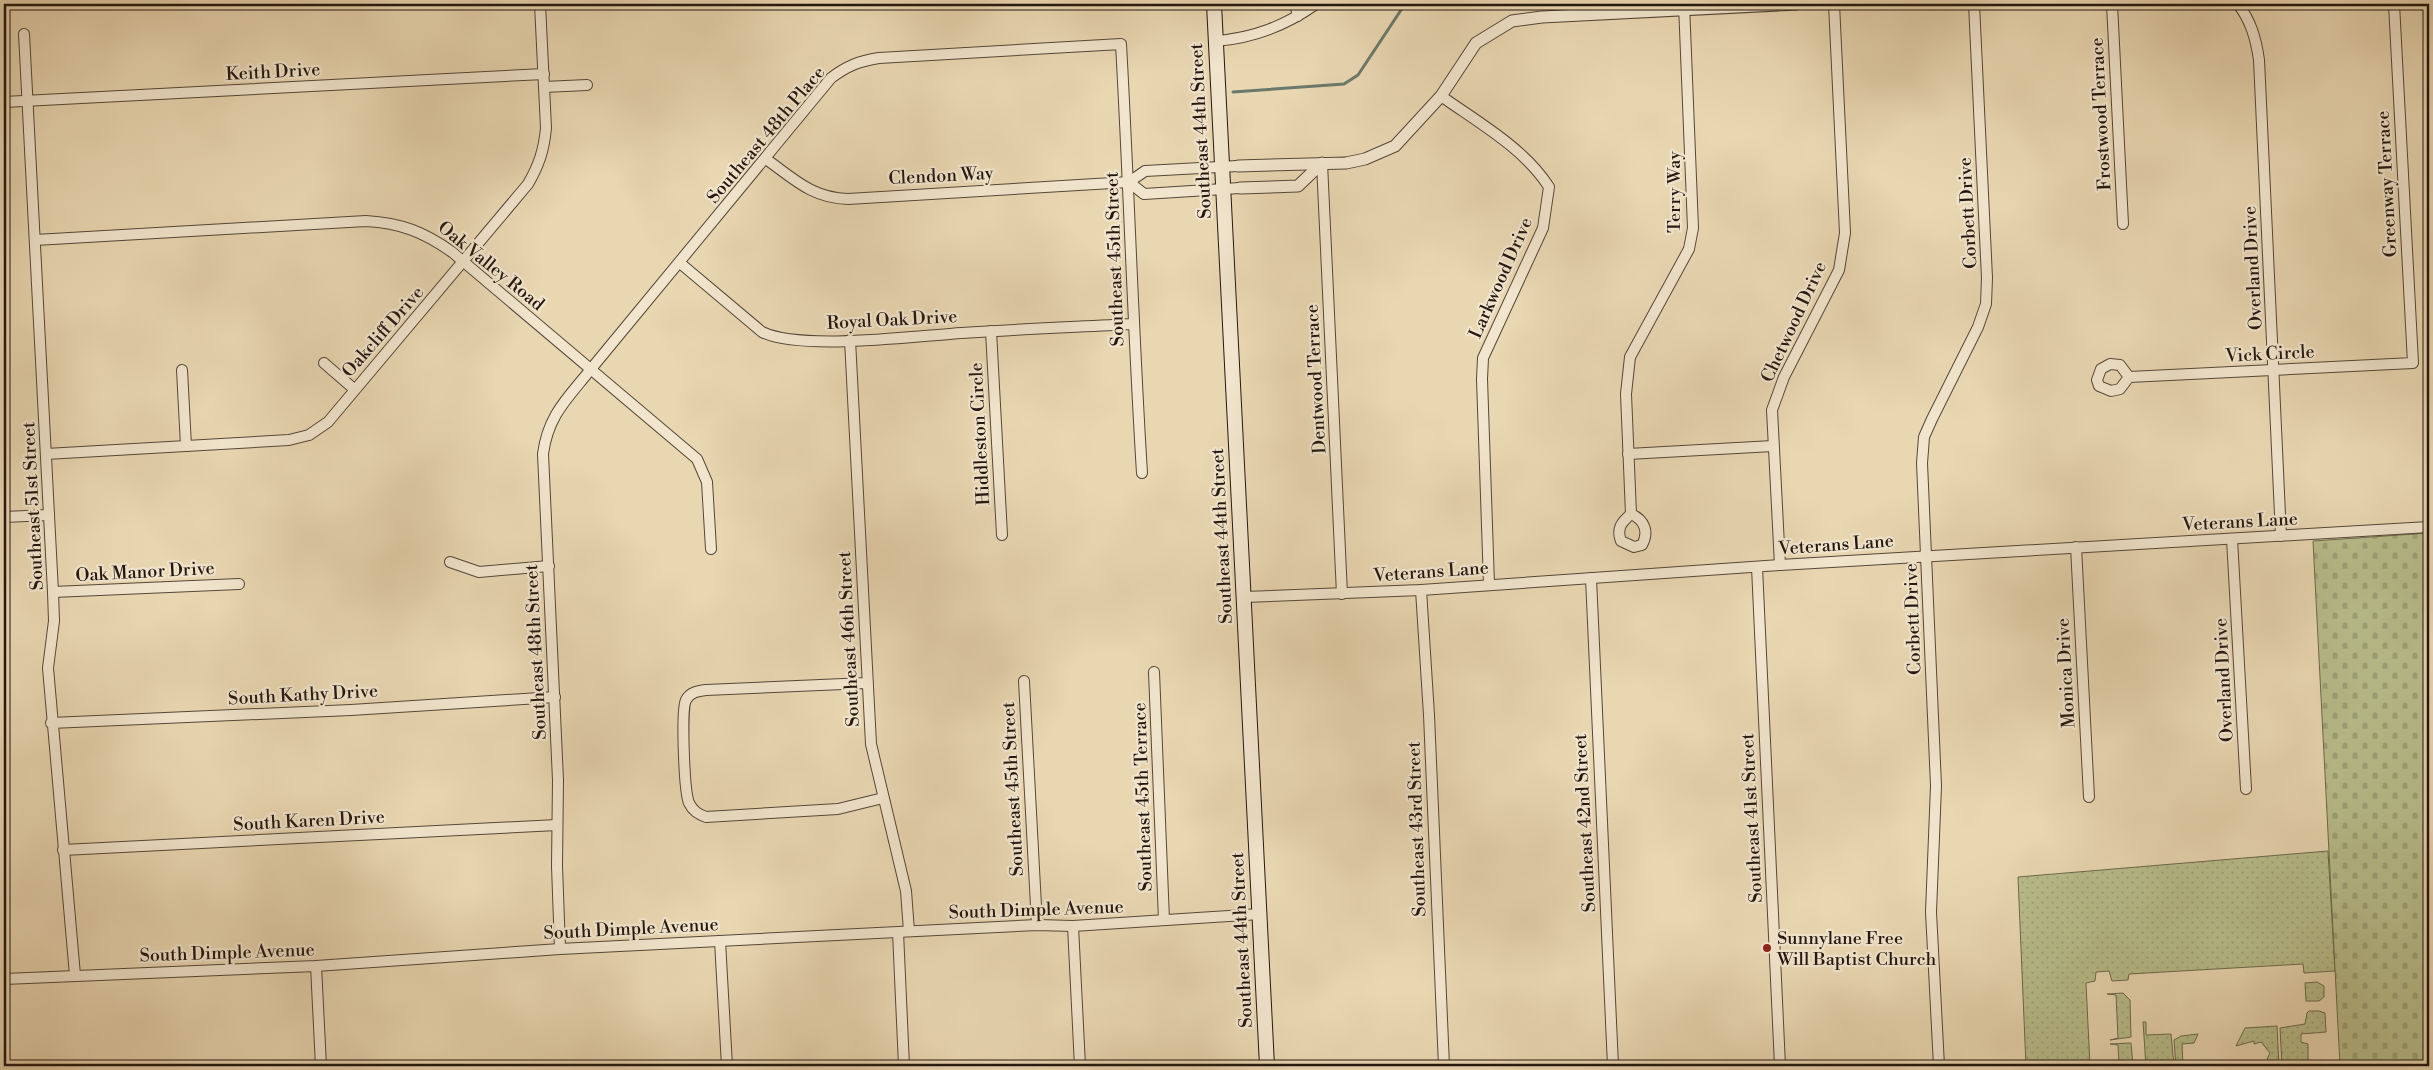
<svg xmlns="http://www.w3.org/2000/svg" width="2433" height="1070" viewBox="0 0 2433 1070" font-family="'Libre Bodoni',serif">
	<defs>
		<pattern id="grass-dots" width="8" height="8" patternUnits="userSpaceOnUse" patternTransform="scale(1.25)"><rect width="8" height="8" fill="#b8be8c"/><path d="M2 2h.1M6 6h.1" fill="none" stroke="#9ea378" stroke-width="1.8" stroke-linecap="round"/></pattern>
		<pattern id="cemetery-stones" width="16" height="16" patternUnits="userSpaceOnUse" patternTransform="scale(1.25)"><rect width="16" height="16" fill="#b8be8c"/><path d="M2 7V4a2 2 0 0 1 4 0v3zM10 15v-3a2 2 0 0 1 4 0v3z" fill="#9ea378"/></pattern>
	</defs>
	<rect width="100%" height="100%" fill="#e9d7b2"/>
	<filter id="stains"><feTurbulence type="fractalNoise" baseFrequency=".004" numOctaves="4"/><feColorMatrix values="0 0 0 0 .2 0 0 0 0 .09 0 0 0 0 .02 0 0 0 .5 -.17"/></filter>
	<radialGradient id="worn" r=".72"><stop offset=".6" stop-color="#630" stop-opacity="0"/><stop offset="1" stop-color="#630" stop-opacity=".3"/></radialGradient>
	<g fill="url(#grass-dots)" stroke="#6e6a4e">
		<path d="M 2328,851 L 2335,971 L 2304,973 L 2303,964 L 2129,974 L 2128,980 L 2112,981 L 2109,971 L 2096,972 L 2095,981 L 2086,983 L 2090,1066 L 2026,1066 L 2018,877 Z"/>
		<path d="M 2317,982 L 2324,986 L 2324,997 L 2319,1001 L 2306,1001 L 2305,983 Z"/>
		<path d="M 2123,993 L 2130,1000 L 2131,1037 L 2110,1040 L 2118,1038 L 2116,995 L 2107,994 Z"/>
		<path d="M 2309,1011 L 2319,1011 L 2325,1013 L 2326,1032 L 2301,1034 L 2301,1042 L 2308,1044 L 2308,1065 L 2282,1066 L 2280,1028 L 2305,1024 L 2307,1013 Z"/>
		<path d="M 2143,1022 L 2146,1022 L 2146,1035 L 2171,1034 L 2174,1066 L 2146,1066 Z"/>
		<path d="M 2277,1026 L 2279,1066 L 2273,1066 L 2267,1059 L 2270,1053 L 2261,1042 L 2254,1044 L 2254,1041 L 2236,1046 L 2245,1028 Z"/>
		<path d="M 2198,1034 L 2194,1043 L 2182,1044 L 2183,1066 L 2176,1066 L 2174,1040 L 2181,1036 Z"/>
		<path d="M 2131,1043 L 2133,1066 L 2119,1066 L 2118,1045 L 2110,1044 Z"/>
	</g>
	<path fill="url(#cemetery-stones)" stroke="#6e6a4e" d="M 2429,533 L 2429,1066 L 2340,1066 L 2313,541 Z"/>
	<g fill="none" stroke-linecap="round" stroke-linejoin="round">
		<path stroke="#6a796b" stroke-width="3" d="M 1233,92 L 1344,84 L 1358,75 L 1405,4"/>
		<defs>
			<g id="minor">
				<path d="M 1295,4 L 1298,16"/>
				<path d="M 2112,4 L 2123,224"/>
				<path d="M 2238,4 C 2251,21 2256,39 2259,60 L 2281,536"/>
				<path d="M 24,34 L 53,592 L 54,621 L 48,668 L 75,975"/>
				<path d="M 1216,41 C 1254,38 1285,26 1316,4"/>
				<path d="M 544,87 L 587,85"/>
				<path d="M 1441,96 C 1479,123 1524,148 1549,187 L 1543,228 L 1483,358 L 1482,379 L 1489,584"/>
				<path d="M 4,102 L 544,74"/>
				<path d="M 766,159 C 794,179 812,198 848,199 L 1129,182 L 1145,171 L 1238,166"/>
				<path d="M 1322,163 L 1342,594"/>
				<path d="M 1129,182 L 1144,194 L 1240,188"/>
				<path d="M 35,240 L 366,221 C 401,223 424,232 452,252 L 697,459 L 707,482 L 711,549"/>
				<path d="M 680,263 L 762,332 C 801,351 915,336 962,333 C 1019,329 1076,327 1133,324"/>
				<path d="M 991,331 L 1002,535"/>
				<path d="M 850,340 L 871,744 L 906,891 L 909,931"/>
				<path d="M 324,363 L 354,389"/>
				<path d="M 182,370 L 186,446"/>
				<path d="M 2129,377 L 2120,389 L 2111,391 L 2099,386 L 2097,380 L 2101,369 L 2110,364 L 2120,365 L 2129,377 L 2413,363 L 2394,4"/>
				<path d="M 46,454 L 289,440 L 309,435 L 328,422 L 528,184 C 539,165 544,150 546,128 L 540,4"/>
				<path d="M 1628,454 L 1773,446"/>
				<path d="M 1631,514 L 1626,394 L 1630,357 L 1689,249 L 1693,228 L 1684,4"/>
				<path d="M 1631,514 C 1645,520 1649,532 1642,545 L 1634,547 L 1621,541 C 1616,528 1622,522 1631,514 Z"/>
				<path d="M 4,517 L 49,515"/>
				<path d="M 2232,539 L 2246,789"/>
				<path d="M 2076,547 L 2089,797"/>
				<path d="M 450,562 L 479,572 L 549,566"/>
				<path d="M 1780,565 L 1772,410 L 1784,377 L 1839,270 L 1845,233 L 1834,4"/>
				<path d="M 1757,567 L 1780,1066"/>
				<path d="M 1591,578 L 1613,1066"/>
				<path d="M 1421,590 L 1429,715 L 1444,1066"/>
				<path d="M 53,592 L 239,584"/>
				<path d="M 1244,597 L 1421,590 L 1780,565 L 2429,527"/>
				<path d="M 1154,672 L 1164,920"/>
				<path d="M 1024,681 L 1037,925"/>
				<path d="M 867,683 L 706,690 C 698,691 690,692 686,700 C 681,709 684,791 689,803 C 693,811 698,814 706,817 L 838,809 L 883,798"/>
				<path d="M 51,723 L 351,710 L 555,697"/>
				<path d="M 63,850 L 557,825"/>
				<path d="M 1073,926 L 1080,1066"/>
				<path d="M 898,932 L 904,1066"/>
				<path d="M 720,941 L 727,1066"/>
				<path d="M 560,949 L 557,866 L 558,780 L 543,454 C 548,415 568,398 591,369 L 831,78 C 847,66 859,61 879,58 L 1121,44 C 1129,187 1133,330 1142,473"/>
				<path d="M 316,966 L 321,1066"/>
				<path d="M 4,979 L 316,966 L 560,949 L 1037,925 L 1073,926 L 1260,914"/>
				<path d="M 1939,1066 L 1931,912 L 1936,786 L 1922,463 L 1924,437 L 1932,419 L 1978,327 L 1986,304 L 1987,278 L 1974,4"/>
			</g>
			<g id="tertiary">
				<path d="M 1238,166 L 1346,163 L 1365,159 L 1395,146 L 1441,96 L 1476,43 L 1512,21 L 1542,17 L 1797,4"/>
				<path d="M 1240,188 L 1298,186 L 1322,163"/>
			</g>
			<path id="secondary" d="M 1214,4 L 1267,1066"/>
		</defs>
		<use href="#minor" stroke="#554738" stroke-width="12"/>
		<use href="#tertiary" stroke="#554738" stroke-width="13"/>
		<use href="#secondary" stroke="#241710" stroke-width="16"/>
		<use href="#minor" stroke="#f1e5cd" stroke-width="10"/>
		<use href="#tertiary" stroke="#f1e5cd" stroke-width="11"/>
		<use href="#secondary" stroke="#f1e5cd" stroke-width="14"/>
	</g>
	<circle fill="#8f2418" stroke="#f1e5cd" stroke-width="2" cx="1767" cy="948" r="5"/>
	<g text-anchor="middle" dominant-baseline="central" stroke-width="4.5" stroke-linejoin="round" paint-order="stroke">
		<g font-size="18" fill="#241710" stroke="#f1e5cd">
			<text transform="translate(273 72) rotate(-3)">Keith Drive</text>
			<text transform="translate(2101 114) rotate(-93)">Frostwood Terrace</text>
			<text transform="translate(1201 131) rotate(-93)">Southeast 44th Street</text>
			<text transform="translate(766 135) rotate(-50)">Southeast 48th Place</text>
			<text transform="translate(941 176) rotate(-3)">Clendon Way</text>
			<text transform="translate(2387 184) rotate(-93)">Greenway Terrace</text>
			<text transform="translate(1674 192) rotate(-90)">Terry Way</text>
			<text transform="translate(1968 213) rotate(-93)">Corbett Drive</text>
			<text transform="translate(1115 259) rotate(-92)">Southeast 45th Street</text>
			<text transform="translate(491 266) rotate(39)">Oak Valley Road</text>
			<text transform="translate(2253 268) rotate(-93)">Overland Drive</text>
			<text transform="translate(1501 278) rotate(-66)">Larkwood Drive</text>
			<text transform="translate(892 320) rotate(-3)">Royal Oak Drive</text>
			<text transform="translate(1794 322) rotate(-65)">Chetwood Drive</text>
			<text transform="translate(383 332) rotate(-49)">Oakcliff Drive</text>
			<text transform="translate(2270 354) rotate(-3)">Vick Circle</text>
			<text transform="translate(1316 379) rotate(-93)">Dentwood Terrace</text>
			<text transform="translate(980 434) rotate(-93)">Hiddleston Circle</text>
			<text transform="translate(33 506) rotate(-93)">Southeast 51st Street</text>
			<text transform="translate(2240 522) rotate(-3)">Veterans Lane</text>
			<text transform="translate(1222 536) rotate(-93)">Southeast 44th Street</text>
			<text transform="translate(1836 545) rotate(-4)">Veterans Lane</text>
			<text transform="translate(145 572) rotate(-3)">Oak Manor Drive</text>
			<text transform="translate(1431 572) rotate(-4)">Veterans Lane</text>
			<text transform="translate(1913 619) rotate(-92)">Corbett Drive</text>
			<text transform="translate(849 639) rotate(-93)">Southeast 46th Street</text>
			<text transform="translate(536 652) rotate(-93)">Southeast 48th Street</text>
			<text transform="translate(2066 673) rotate(-93)">Monica Drive</text>
			<text transform="translate(2224 680) rotate(-93)">Overland Drive</text>
			<text transform="translate(303 695) rotate(-3)">South Kathy Drive</text>
			<text transform="translate(1013 789) rotate(-93)">Southeast 45th Street</text>
			<text transform="translate(1143 797) rotate(-92)">Southeast 45th Terrace</text>
			<text transform="translate(1752 818) rotate(-93)">Southeast 41st Street</text>
			<text transform="translate(309 821) rotate(-3)">South Karen Drive</text>
			<text transform="translate(1585 823) rotate(-93)">Southeast 42nd Street</text>
			<text transform="translate(1417 829) rotate(-92)">Southeast 43rd Street</text>
			<text transform="translate(1036 910) rotate(-2)">South Dimple Avenue</text>
			<text transform="translate(631 929) rotate(-3)">South Dimple Avenue</text>
			<text transform="translate(1242 940) rotate(-93)">Southeast 44th Street</text>
			<text transform="translate(227 953) rotate(-2)">South Dimple Avenue</text>
		</g>
		<g font-size="18" fill="#241710" stroke="#f1e5cd" text-anchor="start">
			<text x="1777" y="938">Sunnylane Free<tspan x="1777" dy="21">Will Baptist Church</tspan></text>
		</g>
	</g>
	<rect width="2433" height="1070" fill="none" stroke="#e9d7b2" stroke-width="20"/>
	<rect x="5" y="5" width="2423" height="1060" fill="none" stroke="#241710" stroke-width="2.5"/>
	<rect x="10" y="10" width="2413" height="1050" fill="none" stroke="#241710"/>
	<rect width="100%" height="100%" filter="url(#stains)"/>
	<rect width="100%" height="100%" fill="url(#worn)"/>
</svg>
